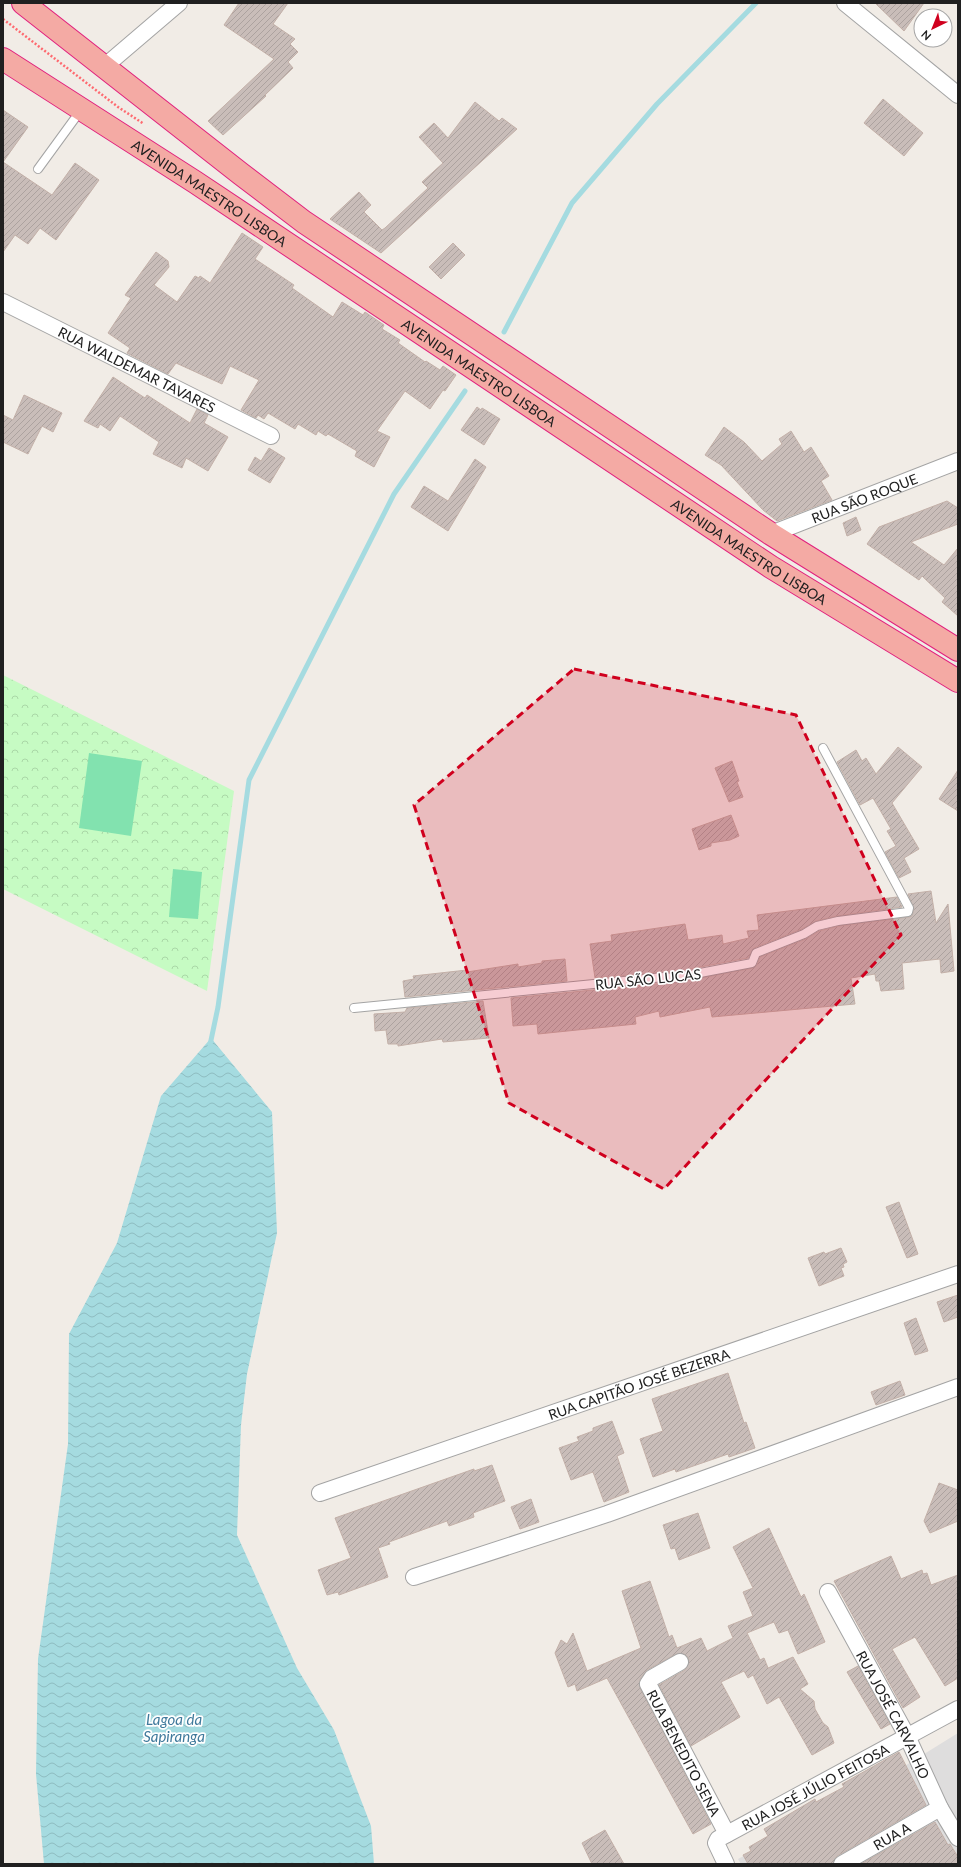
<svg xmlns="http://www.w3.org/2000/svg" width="961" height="1867" viewBox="0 0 961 1867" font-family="Lato,sans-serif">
	<defs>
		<pattern id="park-crowns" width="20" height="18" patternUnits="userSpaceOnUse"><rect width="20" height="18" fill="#c6fbc3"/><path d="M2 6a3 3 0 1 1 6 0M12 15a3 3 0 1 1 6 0" fill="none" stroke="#aad7a7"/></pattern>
		<pattern id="water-waves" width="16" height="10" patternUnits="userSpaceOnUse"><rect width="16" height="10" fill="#a5dbe0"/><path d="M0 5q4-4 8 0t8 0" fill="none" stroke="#8ebcc0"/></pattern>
		<pattern id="building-hatch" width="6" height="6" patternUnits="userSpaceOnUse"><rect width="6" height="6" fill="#c9bdb9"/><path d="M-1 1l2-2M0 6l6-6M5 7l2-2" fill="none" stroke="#aca29f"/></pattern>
	</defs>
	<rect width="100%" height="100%" fill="#f1ece6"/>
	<path fill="#dedddd" d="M 958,1733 L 958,1864 L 741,1864 L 738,1859 L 908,1764 Z"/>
	<path fill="url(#park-crowns)" d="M 3,675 L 234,791 L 207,991 L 3,889 Z"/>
	<g fill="#82e2af">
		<path d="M 89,753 L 142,761 L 131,836 L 79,828 Z"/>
		<path d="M 173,869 L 202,872 L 198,919 L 169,917 Z"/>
	</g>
	<path fill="url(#water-waves)" d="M 211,1038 L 272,1112 L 277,1233 L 247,1374 L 241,1425 L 237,1535 L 297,1668 L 334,1730 L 371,1826 L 374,1864 L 44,1864 L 36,1774 L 38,1659 L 68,1444 L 69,1334 L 117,1243 L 161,1096 Z"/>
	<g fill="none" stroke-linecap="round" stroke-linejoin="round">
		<g stroke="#a5dbe0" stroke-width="5">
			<path d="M 504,332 L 572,203 L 657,104 L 756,3"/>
			<path d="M 210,1045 L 218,1007 L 249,780 L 394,494 L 465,391"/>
		</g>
	</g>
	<g fill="url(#building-hatch)" stroke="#c3b0a8">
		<path d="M 239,3 L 288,3 L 273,24 L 295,39 L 290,44 L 298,52 L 288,62 L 293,68 L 265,95 L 266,96 L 223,135 L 208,121 L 274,59 L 224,25 Z"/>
		<path d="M 875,3 L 924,3 L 904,31 Z"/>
		<path d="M 883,99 L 923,133 L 904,156 L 864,123 Z"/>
		<path d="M 475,102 L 499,121 L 502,118 L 517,129 L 381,253 L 330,219 L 359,192 L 371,205 L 364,212 L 382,230 L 385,228 L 428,188 L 422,182 L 443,163 L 419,137 L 434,123 L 448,138 Z"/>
		<path d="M 3,110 L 28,127 L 3,162 L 52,195 L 75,163 L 99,180 L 56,240 L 40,228 L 28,244 L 15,235 L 3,252 Z"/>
		<path d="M 242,233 L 263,247 L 255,259 L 294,285 L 292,288 L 333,317 L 342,302 L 363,315 L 365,312 L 384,325 L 382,329 L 400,340 L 398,343 L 425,362 L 426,361 L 440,370 L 443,366 L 456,375 L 445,391 L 443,390 L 430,409 L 405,391 L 377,431 L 390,437 L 374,467 L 355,456 L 357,451 L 328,434 L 326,436 L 318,431 L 316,435 L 298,424 L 295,429 L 268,413 L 264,419 L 258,415 L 256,418 L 241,410 L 259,380 L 230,366 L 222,384 L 176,363 L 168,374 L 127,353 L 130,348 L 108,333 L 131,298 L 125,295 L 156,252 L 168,261 L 169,267 L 154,285 L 177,302 L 195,276 L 199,278 L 200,276 L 210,283 Z"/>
		<path d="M 453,243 L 465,255 L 441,279 L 429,267 Z"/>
		<path d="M 113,377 L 145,398 L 147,395 L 190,423 L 197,409 L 208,415 L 204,423 L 228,437 L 208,471 L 186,458 L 182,468 L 153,454 L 159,442 L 120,416 L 110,431 L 100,424 L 98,428 L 84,421 Z"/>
		<path d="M 24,395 L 62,413 L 53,432 L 42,426 L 28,454 L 3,442 L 3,415 L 13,420 Z"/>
		<path d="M 477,407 L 481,410 L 482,408 L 500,419 L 484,445 L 461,430 Z"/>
		<path d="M 724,427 L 744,442 L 762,461 L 782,444 L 779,439 L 791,431 L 804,452 L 811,447 L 829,476 L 821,481 L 832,500 L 777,521 L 763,510 L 721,465 L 705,455 Z"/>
		<path d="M 269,448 L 285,458 L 270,483 L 248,470 L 255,457 L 261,461 Z"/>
		<path d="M 475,459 L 486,467 L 448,531 L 411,507 L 424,486 L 448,501 Z"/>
		<path d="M 947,501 L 958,508 L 958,524 L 911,542 L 944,565 L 958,548 L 958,616 L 942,602 L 945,598 L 922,576 L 919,580 L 867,544 L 879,527 Z"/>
		<path d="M 856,517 L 861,530 L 847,536 L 843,523 Z"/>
		<path d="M 898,747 L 922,767 L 892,803 L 919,849 L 904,858 L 911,872 L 899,878 L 885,852 L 896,846 L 887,831 L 891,829 L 873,798 L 860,805 L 837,762 L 856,750 L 862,761 L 866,758 L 876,774 Z"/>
		<path d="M 732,761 L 739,781 L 737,782 L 743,797 L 729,802 L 715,768 Z"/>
		<path d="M 958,770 L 958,811 L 939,799 Z"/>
		<path d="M 731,815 L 739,836 L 730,840 L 711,843 L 711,846 L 699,850 L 692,829 Z"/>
		<path d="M 931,891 L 936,923 L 948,904 L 954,971 L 941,973 L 940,959 L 902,963 L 904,989 L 881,991 L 879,981 L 876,981 L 875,974 L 851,978 L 855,1004 L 712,1017 L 710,1007 L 660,1017 L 659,1011 L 635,1017 L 636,1024 L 538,1034 L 537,1024 L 513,1026 L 511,998 L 664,983 L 675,983 L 753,968 L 757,965 L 760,957 L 806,939 L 819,931 L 839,926 L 909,917 L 912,916 L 914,909 L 908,894 Z"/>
		<path d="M 897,897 L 902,907 L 837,916 L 816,921 L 802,929 L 754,948 L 748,958 L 674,972 L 663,972 L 595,978 L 590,944 L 612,941 L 611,935 L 685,924 L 688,940 L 722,935 L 723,944 L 749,938 L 747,931 L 759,930 L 757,915 Z"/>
		<path d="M 565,959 L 567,981 L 405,997 L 403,981 L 414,979 L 413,976 L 467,970 L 467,972 L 518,964 L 518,967 L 542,963 L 542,961 Z"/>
		<path d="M 483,1001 L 489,1038 L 443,1042 L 442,1039 L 398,1046 L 398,1044 L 388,1044 L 386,1030 L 375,1031 L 374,1014 L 405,1012 L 407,1008 Z"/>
		<path d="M 899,1202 L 918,1254 L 907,1258 L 886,1207 Z"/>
		<path d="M 841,1248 L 847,1262 L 843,1264 L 844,1267 L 841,1268 L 844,1276 L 819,1286 L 808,1258 L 824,1252 L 825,1254 Z"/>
		<path d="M 958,1295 L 958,1317 L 944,1322 L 937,1302 Z"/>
		<path d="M 916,1318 L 928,1351 L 915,1355 L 904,1323 Z"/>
		<path d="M 728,1373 L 744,1423 L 746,1422 L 755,1448 L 729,1457 L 728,1454 L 676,1472 L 675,1469 L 653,1477 L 640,1439 L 663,1431 L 652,1399 Z"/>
		<path d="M 900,1381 L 905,1395 L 876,1405 L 871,1392 Z"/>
		<path d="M 612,1421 L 624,1453 L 617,1456 L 629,1492 L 604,1502 L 593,1472 L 571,1480 L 559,1448 L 579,1441 L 577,1437 L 593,1431 L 593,1428 Z"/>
		<path d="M 492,1465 L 505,1501 L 473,1513 L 474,1517 L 449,1526 L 447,1521 L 389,1542 L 390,1544 L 378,1548 L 388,1577 L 339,1595 L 338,1592 L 327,1595 L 318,1570 L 351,1558 L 335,1518 L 474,1469 L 474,1471 Z"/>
		<path d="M 939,1483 L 958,1490 L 958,1521 L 930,1533 L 924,1521 Z"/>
		<path d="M 531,1499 L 539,1522 L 520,1529 L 511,1507 Z"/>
		<path d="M 698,1513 L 710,1548 L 679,1560 L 675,1548 L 671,1549 L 663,1525 Z"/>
		<path d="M 769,1528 L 801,1597 L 804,1594 L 825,1642 L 798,1654 L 788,1630 L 779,1633 L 774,1622 L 747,1633 L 760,1660 L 764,1658 L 768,1668 L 793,1657 L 808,1684 L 800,1689 L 814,1701 L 815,1709 L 823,1723 L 828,1727 L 834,1743 L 812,1755 L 779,1697 L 767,1704 L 753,1675 L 748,1678 L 744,1671 L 721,1682 L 740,1717 L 691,1746 L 659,1685 L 685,1670 L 689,1662 L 688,1657 L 684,1654 L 676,1654 L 647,1670 L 640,1679 L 640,1688 L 711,1824 L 693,1834 L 607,1678 L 577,1691 L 575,1684 L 568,1687 L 555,1653 L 561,1640 L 567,1644 L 573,1633 L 587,1671 L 641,1648 L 622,1591 L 650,1581 L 669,1637 L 672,1635 L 677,1648 L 701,1638 L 707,1651 L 733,1638 L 728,1626 L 753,1616 L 743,1592 L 753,1588 L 733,1547 Z"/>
		<path d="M 891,1556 L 901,1579 L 922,1570 L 923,1574 L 927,1573 L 931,1585 L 958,1575 L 958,1678 L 945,1686 L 915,1637 L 892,1649 L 920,1697 L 903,1708 L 834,1581 Z"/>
		<path d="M 858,1666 L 890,1724 L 881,1729 L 847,1672 Z"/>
		<path d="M 899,1752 L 926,1805 L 837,1856 L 833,1864 L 748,1864 L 743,1855 L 751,1851 L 749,1847 L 768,1836 L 764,1829 L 815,1799 L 816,1802 L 844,1787 L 842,1784 Z"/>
		<path d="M 935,1822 L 948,1845 L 950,1844 L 958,1857 L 958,1864 L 861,1864 Z"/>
		<path d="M 605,1830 L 624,1864 L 592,1864 L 582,1843 Z"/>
	</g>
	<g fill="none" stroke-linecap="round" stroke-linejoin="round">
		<defs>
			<g id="service">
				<path d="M 38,169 L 81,110"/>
				<path d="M 354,1008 L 664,977 L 674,978 L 752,963 L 756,953 L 804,934 L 817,926 L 838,921 L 908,912 L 909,908 L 823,748"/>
			</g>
			<g id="minor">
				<path d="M 845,3 L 958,95"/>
				<path d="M 104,67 L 179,3"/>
				<path id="s1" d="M 3,302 L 271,436"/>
				<path id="s2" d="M 771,534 L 958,461"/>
				<path id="s3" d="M 320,1493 L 958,1274"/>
				<path d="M 414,1577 L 607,1514 L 958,1387"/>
				<path id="s4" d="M 828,1592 L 907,1736 L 940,1808 L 958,1838"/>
				<path id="s5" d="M 680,1662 L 652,1678 L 648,1684 L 727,1834"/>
				<path id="s6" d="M 726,1864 L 716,1843 L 718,1839 L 958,1709"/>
				<path id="s7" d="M 842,1864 L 940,1808"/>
			</g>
			<g id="trunk">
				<path d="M 23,3 L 241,174 L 304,222 L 771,534 L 958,650"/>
				<path id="s8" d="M 3,59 L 195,182 L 771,567 L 958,681"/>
			</g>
		</defs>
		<use href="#service" stroke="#a4a4a4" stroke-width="10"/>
		<use href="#minor" stroke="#a4a4a4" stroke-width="18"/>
		<use href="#trunk" stroke="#e1217e" stroke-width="24"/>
		<path stroke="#fe6a70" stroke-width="2.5" stroke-dasharray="2 2" stroke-linecap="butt" d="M 3,19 L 118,107 L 144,124"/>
		<use href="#service" stroke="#fff" stroke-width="8"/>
		<use href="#minor" stroke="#fff" stroke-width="16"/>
		<use href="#trunk" stroke="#f4aaa4" stroke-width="22"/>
	</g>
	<path fill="#d0001e" fill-opacity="0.2" stroke="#d0001e" stroke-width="3" stroke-dasharray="8 5" stroke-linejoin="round" d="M 574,669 L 796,715 L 901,935 L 664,1189 L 509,1103 L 414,805 Z"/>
	<g text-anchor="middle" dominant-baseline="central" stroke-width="3.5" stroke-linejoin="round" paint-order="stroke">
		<g font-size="14" fill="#202020" stroke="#fff">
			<text stroke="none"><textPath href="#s8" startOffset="246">AVENIDA MAESTRO LISBOA</textPath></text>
			<text stroke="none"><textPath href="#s1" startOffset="150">RUA WALDEMAR TAVARES</textPath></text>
			<text stroke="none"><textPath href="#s8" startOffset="570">AVENIDA MAESTRO LISBOA</textPath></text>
			<text stroke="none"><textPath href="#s2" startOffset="100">RUA SÃO ROQUE</textPath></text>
			<text stroke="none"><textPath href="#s8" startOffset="894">AVENIDA MAESTRO LISBOA</textPath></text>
			<text transform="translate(648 979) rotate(-6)">RUA SÃO LUCAS</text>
			<text stroke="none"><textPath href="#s3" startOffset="337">RUA CAPITÃO JOSÉ BEZERRA</textPath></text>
			<text stroke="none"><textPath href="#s4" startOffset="139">RUA JOSÉ CARVALHO</textPath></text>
			<text stroke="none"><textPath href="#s5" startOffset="117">RUA BENEDITO SENA</textPath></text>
			<text stroke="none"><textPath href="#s6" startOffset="138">RUA JOSÉ JÚLIO FEITOSA</textPath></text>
			<text stroke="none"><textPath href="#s7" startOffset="57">RUA A</textPath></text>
		</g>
		<g font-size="15" font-style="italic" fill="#407a9c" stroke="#fff">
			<text x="174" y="1719">Lagoa da<tspan x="174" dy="17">Sapiranga</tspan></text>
		</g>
	</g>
	<rect width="961" height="1867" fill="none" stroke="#202020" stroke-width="8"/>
	<g transform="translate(933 28) rotate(223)"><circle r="19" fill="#ffffff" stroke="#a6a6a6"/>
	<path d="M0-3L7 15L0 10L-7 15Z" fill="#d0001e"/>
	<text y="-6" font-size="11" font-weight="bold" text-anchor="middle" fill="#202020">N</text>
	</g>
</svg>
